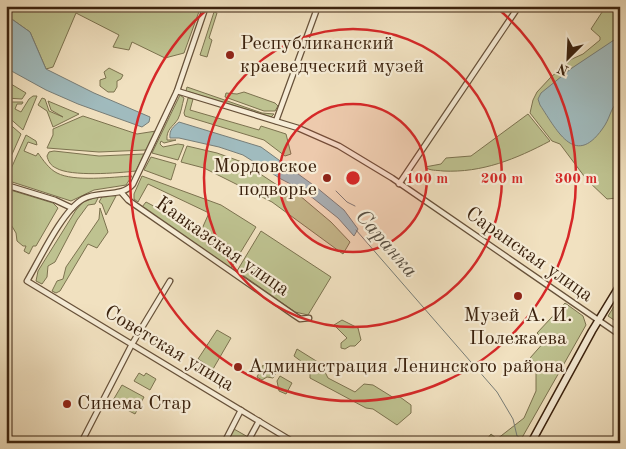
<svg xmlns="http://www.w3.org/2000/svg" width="626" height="449" viewBox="0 0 626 449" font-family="'Old Standard TT',serif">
	<rect width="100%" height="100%" fill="#f1e1c0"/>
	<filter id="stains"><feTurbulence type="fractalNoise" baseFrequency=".004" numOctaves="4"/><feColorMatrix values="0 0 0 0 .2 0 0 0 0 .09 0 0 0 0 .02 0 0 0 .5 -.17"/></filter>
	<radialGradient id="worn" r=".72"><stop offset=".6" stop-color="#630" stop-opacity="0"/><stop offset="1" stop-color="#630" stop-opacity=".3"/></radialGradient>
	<g fill="#bec290" stroke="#7c724f">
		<path d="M 6,6 L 201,6 L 184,53 L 165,58 L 132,42 L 129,50 L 113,47 L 119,35 L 76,13 L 53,67 L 46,69 L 30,32 L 6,15 Z"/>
		<path d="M 606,6 L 620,6 L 620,190 L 617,198 L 607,199 L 587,180 L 560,144 L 552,141 L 530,113 L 533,100 L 537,92 L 551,77 L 572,59 L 583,54 L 600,40 L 600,37 L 591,29 Z"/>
		<path d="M 214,12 L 217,13 L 209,38 L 212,40 L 207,57 L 200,55 Z"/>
		<path d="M 109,68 L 123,75 L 121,79 L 117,81 L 117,87 L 114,92 L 108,92 L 100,86 L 100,80 L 106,78 L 104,72 Z"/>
		<path d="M 6,81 L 26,93 L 22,99 L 6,98 Z"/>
		<path d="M 187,87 L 262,113 L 274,114 L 271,117 L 186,91 Z"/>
		<path d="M 244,92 L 275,103 L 278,106 L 275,111 L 264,111 L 225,97 L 226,93 L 237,94 Z"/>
		<path d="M 180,95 L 184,98 C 182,105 181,113 178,119 C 173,127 166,129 167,140 L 176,140 L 164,143 L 161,141 L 160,144 L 163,147 L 178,144 L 184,145 L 178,160 L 152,153 Z"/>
		<path d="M 33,96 L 37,96 L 23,130 L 6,115 L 6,102 L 23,102 L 22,104 L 17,104 L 15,109 L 21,112 L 29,99 Z"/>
		<path d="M 42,98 L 45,99 L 49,111 L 63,117 L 51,110 L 48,101 L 79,114 L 53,127 L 47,111 L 38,105 Z"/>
		<path d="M 188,98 L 193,99 L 190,110 L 259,130 L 261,126 L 286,134 L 291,154 L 285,156 L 264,140 L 185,116 L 184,113 Z"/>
		<path d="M 528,114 L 550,141 C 516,159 482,173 443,171 C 436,170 430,171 425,167 L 441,164 L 446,158 L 471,156 Z"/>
		<path d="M 83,116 L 137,134 L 156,131 L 146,150 L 99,152 L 47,148 L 53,135 L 53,129 Z"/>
		<path d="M 6,121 L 21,134 L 6,168 Z"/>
		<path d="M 26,135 L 36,141 L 37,145 L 28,142 L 24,151 L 36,156 L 38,153 C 43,160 49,169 57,173 C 74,182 112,177 132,176 L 126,185 L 94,190 L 71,201 L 6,180 Z"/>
		<path d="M 187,146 L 217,153 L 242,162 L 277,185 L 299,195 L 331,222 L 350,242 L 343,254 L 272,202 L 204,168 L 181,162 Z"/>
		<path d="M 54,151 L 99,156 L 144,154 L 136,171 C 118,173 71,177 56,168 C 51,166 48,161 47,156 L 49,152 Z"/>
		<path d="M 151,157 L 176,164 L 171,180 L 144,170 Z"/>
		<path d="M 142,176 L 221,205 L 256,227 L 231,268 L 142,207 L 146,202 L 201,231 L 209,213 L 148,184 L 138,202 L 134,199 L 134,194 Z"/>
		<path d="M 7,189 L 53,203 L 58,208 L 36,246 L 33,246 L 29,254 L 24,251 L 26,246 L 23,246 L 17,241 L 16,233 L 10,223 L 6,194 Z"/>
		<path d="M 103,195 L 116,196 L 106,215 L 102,204 L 99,202 Z"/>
		<path d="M 99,196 L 95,204 L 88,205 L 77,220 L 55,262 L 48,266 L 47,277 L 42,284 L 36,281 L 38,271 L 76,210 L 83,202 Z"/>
		<path d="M 100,208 L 108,232 L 97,248 L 88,244 L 60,291 L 56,293 L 52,291 L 57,281 L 63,279 L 66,267 L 99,219 Z"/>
		<path d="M 261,231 L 331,277 L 308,315 L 295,312 L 237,271 Z"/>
		<path d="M 620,297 L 620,324 L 608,316 Z"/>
		<path d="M 565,303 L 583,316 L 586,325 L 519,443 L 484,443 L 491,434 L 497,439 L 524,418 L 536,391 L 536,372 L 523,366 L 545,341 L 537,333 Z"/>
		<path d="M 342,320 L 358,328 L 361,340 L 355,346 L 350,346 L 345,349 L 341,348 L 341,343 L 347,338 L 334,325 Z"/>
		<path d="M 217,330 L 231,338 L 213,369 L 198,359 Z"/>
		<path d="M 297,349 L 321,364 L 328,378 L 355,392 L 364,384 L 373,385 L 394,398 L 400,397 L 411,405 L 411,413 L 397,425 L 373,409 L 366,408 L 310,378 L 310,368 L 294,356 Z"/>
		<path d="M 263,365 L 276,373 L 273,378 L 267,377 L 262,380 L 257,377 Z"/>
		<path d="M 139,373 L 144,376 L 146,373 L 156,379 L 150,390 L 134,381 Z"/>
		<path d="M 280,376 L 292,383 L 286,394 L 279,391 L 277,381 Z"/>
		<path d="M 122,385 L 144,397 L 135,414 L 112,402 Z"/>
		<path d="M 234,429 L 248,437 L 245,443 L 227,443 Z"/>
	</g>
	<g fill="#a0bbbe" stroke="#787e78">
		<path d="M 6,15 L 30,32 L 46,69 L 94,93 L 150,117 L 149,122 L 142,127 L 78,104 L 46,90 L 6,68 Z"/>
		<path d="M 620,36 L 620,99 C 610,109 611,115 605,125 C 576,170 558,132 540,105 L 538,99 L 541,93 L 572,68 Z"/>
		<path d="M 179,122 L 261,147 L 316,187 L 344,210 L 358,229 L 354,236 L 338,218 L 304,191 L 281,179 L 243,155 L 219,147 L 179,138 L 170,138 C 169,130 173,127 179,122 Z"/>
	</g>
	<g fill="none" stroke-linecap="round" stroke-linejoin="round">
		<g stroke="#787e78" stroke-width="1">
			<path d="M 336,191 L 347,202 L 355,206"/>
			<path d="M 356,230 L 497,392 L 513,419 L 517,436 L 529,442"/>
		</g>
		<defs>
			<g id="minor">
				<path d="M 206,6 L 177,91 L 133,184 C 122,198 98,190 83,199 C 62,211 40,259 27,281 L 295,443"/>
				<path d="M 177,91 L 298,128 L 339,146 L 392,178 L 620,335"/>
				<path d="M 276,121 L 318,6"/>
				<path d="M 399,184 L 519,6"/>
				<path d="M 6,185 L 55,200 L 72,208"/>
				<path d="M 121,192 L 128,200 L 294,315 L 300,319 L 309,318"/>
				<path d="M 81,443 L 132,344 L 170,281"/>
				<path d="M 224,443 L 241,410"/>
				<path d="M 247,443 L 259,421"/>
			</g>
			<path id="secondary" d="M 531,443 L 592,331 L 620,285"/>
		</defs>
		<use href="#minor" stroke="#68523a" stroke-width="7"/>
		<use href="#secondary" stroke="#3b220e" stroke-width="9"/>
		<use href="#minor" stroke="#f6ecd6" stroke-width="4.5"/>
		<use href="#secondary" stroke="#f6ecd6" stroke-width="6"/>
	</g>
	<circle cx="353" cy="178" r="74" fill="#d62828" fill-opacity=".12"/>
	<g fill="none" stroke="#d62828" stroke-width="2.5">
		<circle cx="353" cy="178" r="74"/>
		<circle cx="353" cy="178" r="149"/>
		<path d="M496 7A223 223 0 1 1 210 7"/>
	</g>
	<g fill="#8f2418" stroke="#f6ecd6" stroke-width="2">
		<circle cx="230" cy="55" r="5"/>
		<circle cx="327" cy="178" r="5"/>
		<circle cx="518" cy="296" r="5"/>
		<circle cx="238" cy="367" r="5"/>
		<circle cx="67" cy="404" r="5"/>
	</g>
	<g text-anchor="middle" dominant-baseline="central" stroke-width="4.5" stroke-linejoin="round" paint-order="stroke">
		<g font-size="20" fill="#3b220e" stroke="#f6ecd6" text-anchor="start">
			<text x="240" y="44">Республиканский<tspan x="240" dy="23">краеведческий музей</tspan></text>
			<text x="317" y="167" text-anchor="end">Мордовское<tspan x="317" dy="23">подворье</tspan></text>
			<text x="518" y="316" text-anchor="middle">Музей А. И.<tspan x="518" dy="23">Полежаева</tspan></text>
			<text x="248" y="367">Администрация Ленинского района</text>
			<text x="77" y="404">Синема Стар</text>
		</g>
		<g font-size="20" fill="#3b220e" stroke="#f6ecd6">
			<text transform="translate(222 247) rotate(35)">Кавказская улица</text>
			<text transform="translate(529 255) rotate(35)">Саранская улица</text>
			<text transform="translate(169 349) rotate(31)">Советская улица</text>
		</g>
		<g font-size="21" font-style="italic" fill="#595043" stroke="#f6ecd6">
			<text transform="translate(386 244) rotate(49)">Саранка</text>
		</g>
	</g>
	<circle cx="353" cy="178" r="8" fill="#d62828" stroke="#f6ecd6" stroke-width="2.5"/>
	<g font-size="15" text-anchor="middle" font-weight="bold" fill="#d62828" stroke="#f6ecd6" stroke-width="4.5" stroke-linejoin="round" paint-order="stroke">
		<text x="427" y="183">100 m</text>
		<text x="502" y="183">200 m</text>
		<text x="576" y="183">300 m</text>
	</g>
	<rect width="626" height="449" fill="none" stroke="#f1e1c0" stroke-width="25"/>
	<rect x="8" y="8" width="611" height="434" fill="none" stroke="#3b220e" stroke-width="2.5"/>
	<rect x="12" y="12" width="601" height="424" fill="none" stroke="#3b220e"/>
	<g transform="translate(568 58) rotate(204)" stroke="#f6ecd6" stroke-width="4" paint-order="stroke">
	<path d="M0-4L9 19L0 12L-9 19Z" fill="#3b220e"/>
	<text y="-8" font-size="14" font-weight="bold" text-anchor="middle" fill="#3b220e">N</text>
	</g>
	<rect width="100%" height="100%" filter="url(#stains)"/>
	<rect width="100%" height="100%" fill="url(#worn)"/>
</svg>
